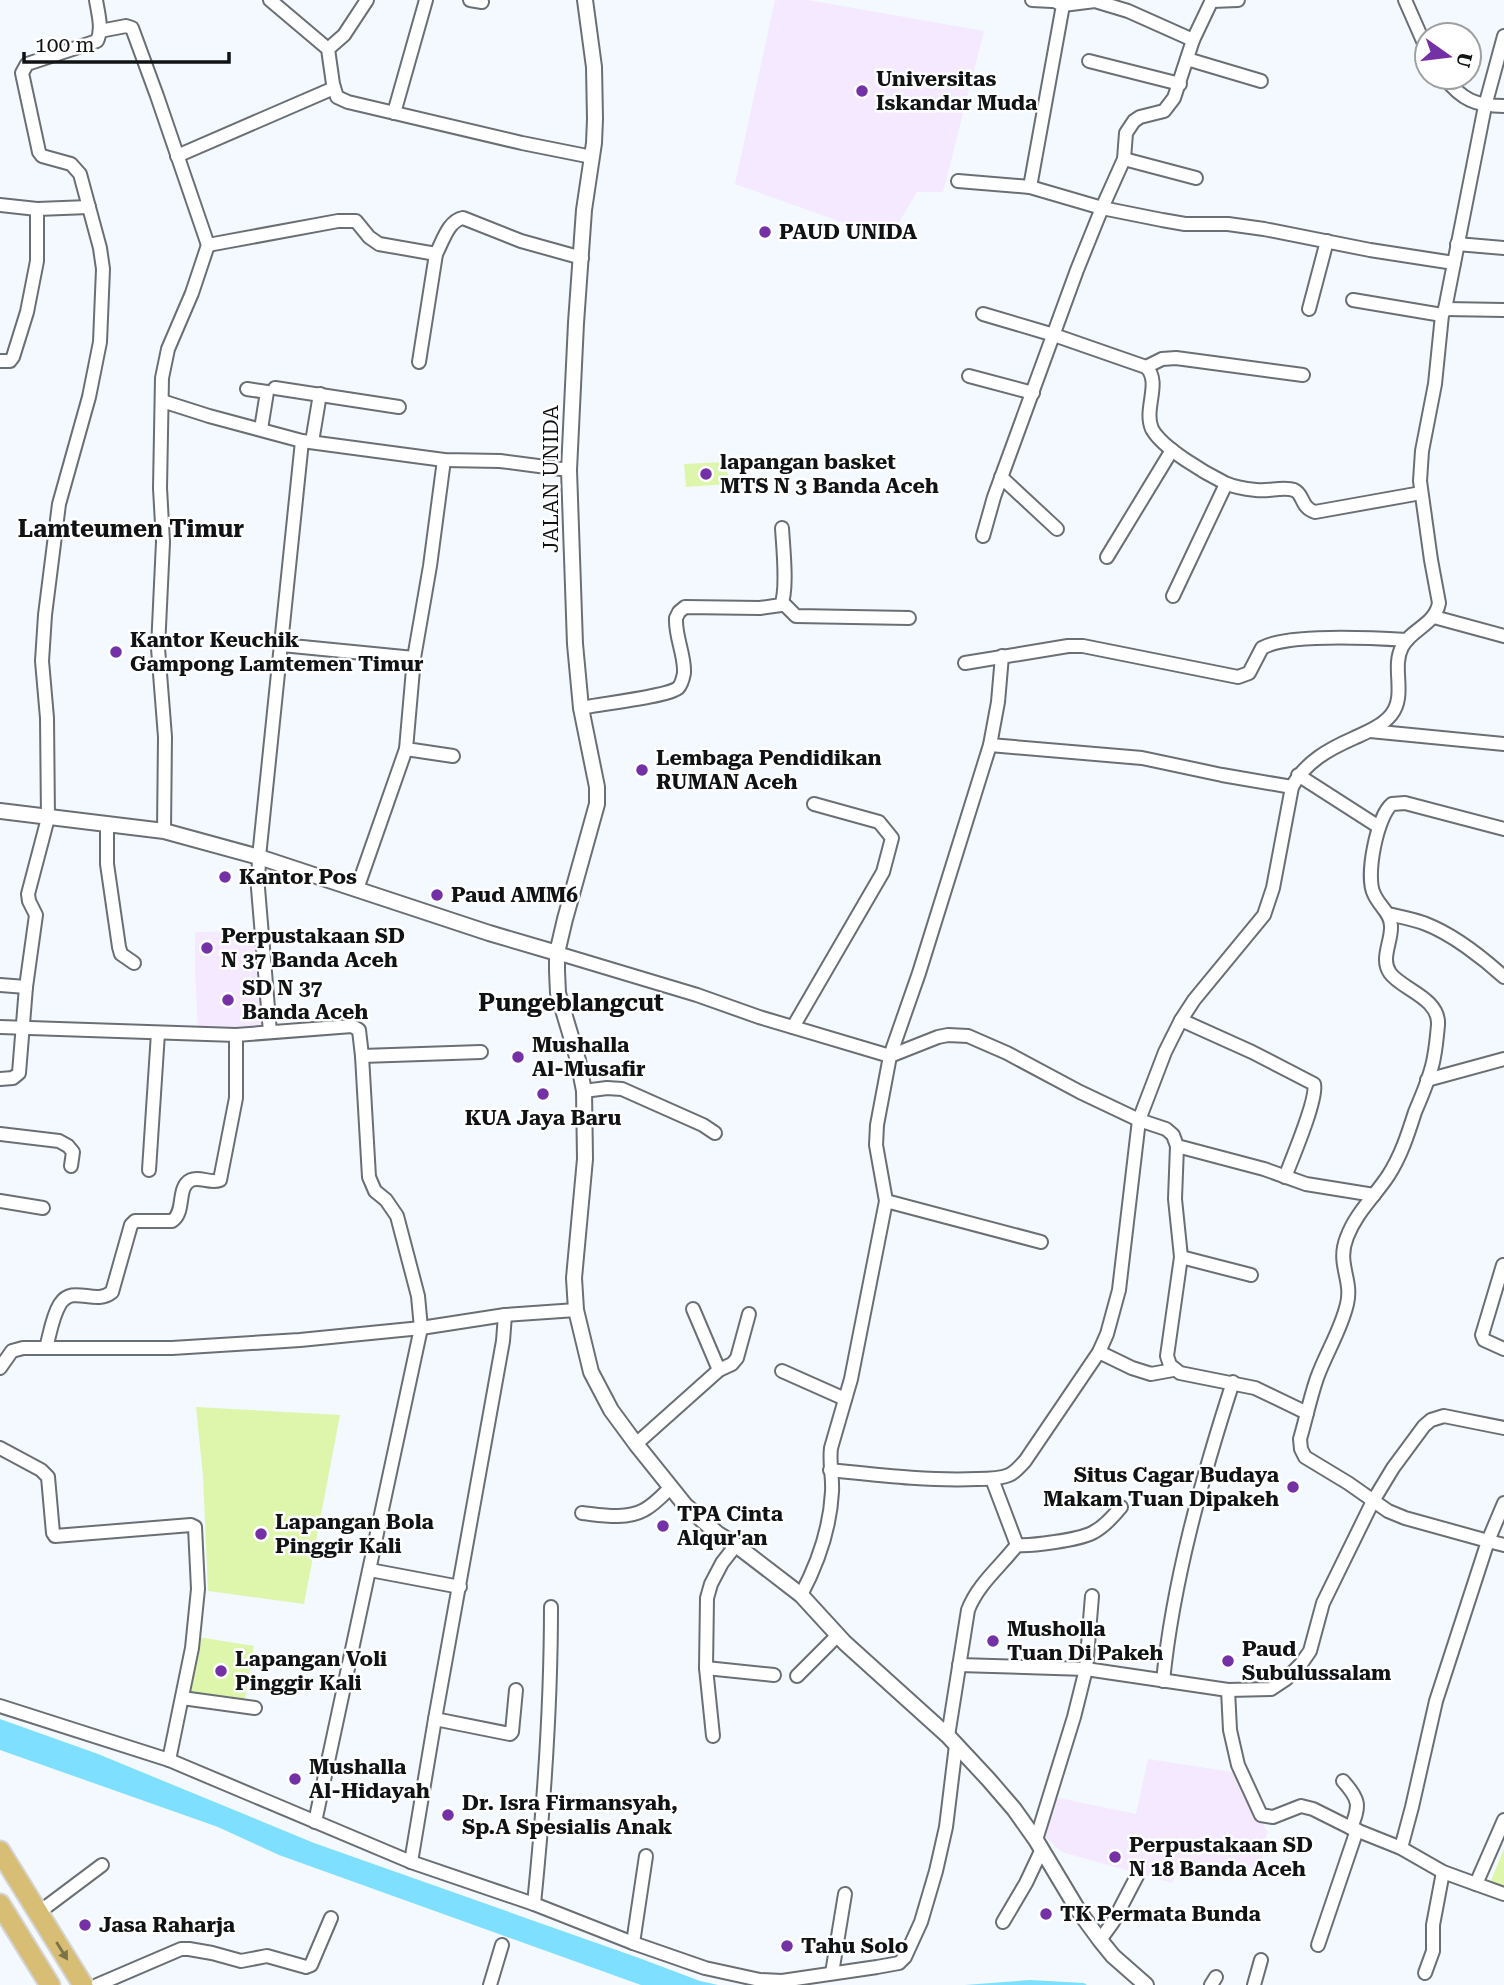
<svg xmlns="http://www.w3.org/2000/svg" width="1504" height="1985" viewBox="0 0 1504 1985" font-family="'Roboto Serif',serif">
	<rect width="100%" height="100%" fill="#f3f9ff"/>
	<g fill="#f4e9fe">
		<path d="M 775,0 L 808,0 L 984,31 L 943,192 L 917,192 L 889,239 L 735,184 Z"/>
		<path d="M 255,931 L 262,1029 L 198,1031 L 195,970 L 195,932 Z"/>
		<path d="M 1148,1759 L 1239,1773 L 1267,1832 L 1259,1870 L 1237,1865 L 1230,1876 L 1181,1864 L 1172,1883 L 1062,1852 L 1046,1837 L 1054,1797 L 1136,1814 Z"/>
	</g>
	<g fill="#ddf6ac">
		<path d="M 727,462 L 728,484 L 686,487 L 684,464 Z"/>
		<path d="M 196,1407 L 340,1415 L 304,1604 L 208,1591 L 203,1476 Z"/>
		<path d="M 198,1637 L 254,1646 L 244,1704 L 188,1697 Z"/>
		<path d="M 1504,1849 L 1504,1891 L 1490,1883 Z"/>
	</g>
	<g fill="#7edfff">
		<path d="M 0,1719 L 98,1754 L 314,1843 L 639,1958 L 700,1981 L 718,1985 L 641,1985 L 279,1855 L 218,1827 L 0,1750 Z"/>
		<path d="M 1030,1980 L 1084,1983 L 1087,1985 L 965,1985 Z"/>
	</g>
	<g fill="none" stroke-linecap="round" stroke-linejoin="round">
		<defs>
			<g id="minor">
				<path d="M 270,0 L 328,49 L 333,84 L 337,97 L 348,102 L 522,143 L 592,157"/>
				<path d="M 470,0 L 482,2"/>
				<path d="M 1032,0 L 1052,1"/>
				<path d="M 1405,0 L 1427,50"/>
				<path d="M 1212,1 L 1238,0"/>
				<path d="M 1063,5 L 1095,1 L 1128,11 L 1193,40"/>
				<path d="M 100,31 L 126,26 L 132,28 L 157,96 L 208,245"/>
				<path d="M 328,49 L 344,35 L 367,0"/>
				<path d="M 1187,59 L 1261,81"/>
				<path d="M 1089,61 L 1180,84"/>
				<path d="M 1444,77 C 1462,100 1476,106 1504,106"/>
				<path d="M 394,113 L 426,0"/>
				<path d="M 177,156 L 334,88"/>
				<path d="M 1124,159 L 1196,178"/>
				<path d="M 958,181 L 1030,187 L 1102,208 L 1162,220 L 1185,224 L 1228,224 L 1264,229 L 1370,250 L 1454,263"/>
				<path d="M 1030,187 L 1063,5 L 1052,0"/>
				<path d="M 0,205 L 37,209 L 89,207"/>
				<path d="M 1457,244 L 1504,248"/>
				<path d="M 208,245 L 338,221 L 356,221 L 369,237 L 379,244 L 436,254 C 443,241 448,221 463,218 L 521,241 L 582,258"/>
				<path d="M 1353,300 L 1442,315"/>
				<path d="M 1309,309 L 1327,241"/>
				<path d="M 1445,309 L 1504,310"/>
				<path d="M 983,314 L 1054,335 L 1146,367 C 1162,382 1143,409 1152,429 C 1162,448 1205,473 1225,483 C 1234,487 1246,489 1256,490 C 1268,492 1283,486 1294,490 C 1304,494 1300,507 1315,512 L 1421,493"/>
				<path d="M 0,361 L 10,361 L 13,357 L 27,312 L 37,261 L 37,209"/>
				<path d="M 419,362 L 436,254"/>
				<path d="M 1146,367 L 1162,359 L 1176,358 L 1303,375"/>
				<path d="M 969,376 L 1033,393"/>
				<path d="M 275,388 L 399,407"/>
				<path d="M 247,389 L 267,392 L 261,429"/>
				<path d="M 162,401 L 209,416 L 302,441 L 444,460 L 500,461 L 569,470"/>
				<path d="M 312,442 L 320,394"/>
				<path d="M 444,460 L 430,566 L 414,658 L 406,749 L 453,756"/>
				<path d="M 1001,477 L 1057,529"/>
				<path d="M 983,536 L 994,497 L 1077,270 L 1102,208 L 1124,159 L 1126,133 L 1134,121 L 1140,117 L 1164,111 L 1174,98 L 1193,40 L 1212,0"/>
				<path d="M 1107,557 L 1172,450"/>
				<path d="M 1173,596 L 1226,484"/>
				<path d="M 783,603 L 796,616 L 909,618"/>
				<path d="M 1434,617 L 1504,636"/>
				<path d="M 282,645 L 414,658"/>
				<path d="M 965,663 L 1068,646 L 1083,646 L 1238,677 L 1249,673 L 1262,648 C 1288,633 1375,638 1407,640"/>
				<path d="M 581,708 C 599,704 666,697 678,688 C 682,684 683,678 684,673 C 685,655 675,637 676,618 L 679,612 L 685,607 L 760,608 L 781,605 C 788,590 783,546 782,528"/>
				<path d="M 1370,731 L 1504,744"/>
				<path d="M 990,745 L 1142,758 L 1222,775 L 1292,787"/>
				<path d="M 1298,775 L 1379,827"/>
				<path d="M 107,825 L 107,864 L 119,947 L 121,954 L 134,963"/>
				<path d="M 164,831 L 165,737 L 158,648 L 163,542 L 160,488 L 162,378 L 168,349 L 192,293 L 208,245"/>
				<path d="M 357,889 L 406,749"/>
				<path d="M 1388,914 C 1401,917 1414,919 1426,924 C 1452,934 1483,958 1504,977"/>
				<path d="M 557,953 L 697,995 L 759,1017 L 890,1056 L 938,1037 L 948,1035 L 968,1036 L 1007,1053 L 1080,1092 L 1139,1120 L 1166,1129 L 1173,1135 L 1177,1146 L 1175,1199 L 1181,1257 L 1167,1356 L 1170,1365 L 1180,1373 L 1255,1388 L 1307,1413"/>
				<path d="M 0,985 L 26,987"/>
				<path d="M 1181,1020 L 1252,1052 L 1314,1084 C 1318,1098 1292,1159 1285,1177"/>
				<path d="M 0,1027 L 236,1035 L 352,1026 L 359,1030 L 362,1056 L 369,1177 L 375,1191 L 386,1200 L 397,1216 L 418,1296 L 421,1328 L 315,1822"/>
				<path d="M 793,1027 L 883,872 L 892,838 L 879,822 L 814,804"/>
				<path d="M 270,1032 L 258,888 L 259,857 L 302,441"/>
				<path d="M 362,1056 L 481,1052"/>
				<path d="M 0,1079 L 13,1078 L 19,1073 L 26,987 L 36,915 L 29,901 L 28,894 L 48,818 L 47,718 L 42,661 L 45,615 L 59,504 L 89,397 L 100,342 L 103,269 L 100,248 L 80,174 L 71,164 L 42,156 L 39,152 L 22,73 L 27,64 L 97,41 C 103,29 98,13 96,0"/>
				<path d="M 1427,1080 L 1504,1059"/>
				<path d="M 584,1091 L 607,1088 L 622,1089 L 703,1125 L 715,1133"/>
				<path d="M 0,1134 L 59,1141 L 68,1146 L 73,1152 L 71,1166"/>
				<path d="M 1177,1146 L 1264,1169 L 1306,1184 L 1374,1195"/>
				<path d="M 149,1170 L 158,1033"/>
				<path d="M 0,1201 L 43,1208"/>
				<path d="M 886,1201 L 1041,1242"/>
				<path d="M 1181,1257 L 1251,1275"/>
				<path d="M 1503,1265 L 1482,1335 L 1484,1340 L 1504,1349"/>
				<path d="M 693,1309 L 719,1370"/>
				<path d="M 46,1348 C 50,1334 52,1317 60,1304 C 73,1284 95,1306 112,1292 L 131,1225 L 135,1221 L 172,1221 C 186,1212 176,1187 191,1180 C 200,1176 210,1184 220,1180 L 236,1098 L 236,1035"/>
				<path d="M 1099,1352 L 1132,1368 L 1151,1374 L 1173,1370"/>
				<path d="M 0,1368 L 12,1351 L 23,1348 L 172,1348 L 300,1340 L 421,1328 L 505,1315 L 576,1310"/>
				<path d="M 782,1371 L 845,1399"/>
				<path d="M 636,1444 L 719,1370 L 732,1364 L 737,1358 L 749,1314"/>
				<path d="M 0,1448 L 41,1470 L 48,1477 L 53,1533 L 55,1536 L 191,1525 L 195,1527 L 198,1589 L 192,1648 L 169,1760"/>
				<path d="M 830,1470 C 879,1475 928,1481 977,1479 C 987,1479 1000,1479 1009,1475 C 1016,1472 1020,1466 1025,1461 L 1099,1352 L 1107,1334 L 1119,1290 L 1139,1120 L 1165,1052 L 1181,1020 L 1194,1000 L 1264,915 L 1273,888 L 1292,787 C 1305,762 1329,749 1354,738 C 1367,732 1382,726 1391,715 C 1407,695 1391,668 1402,647 C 1411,629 1435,625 1439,603 L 1431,560 L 1420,481 L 1422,451 L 1435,384 L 1442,315 L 1445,309 L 1485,106 L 1504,36"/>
				<path d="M 1504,1503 L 1488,1541 L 1504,1545"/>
				<path d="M 582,1513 C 601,1515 626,1520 644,1510 C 654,1505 663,1495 671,1487"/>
				<path d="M 1017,1545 C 1030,1546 1042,1544 1055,1542 C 1089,1537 1099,1534 1121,1507"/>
				<path d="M 370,1570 L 460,1587"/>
				<path d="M 801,1595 C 818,1563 830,1529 832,1492 C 833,1477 829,1463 831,1448 L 851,1379 L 886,1201 L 876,1145 L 877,1125 L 890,1056 L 919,973 L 990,745 L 998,702 L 1002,656"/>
				<path d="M 959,1665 L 1086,1669 L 1228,1690 L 1271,1689 L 1286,1679 L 1301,1664 L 1310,1651 L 1323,1603 L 1373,1501 L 1393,1468 L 1424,1426 L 1431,1420 L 1444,1416 L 1504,1428"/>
				<path d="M 706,1668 L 774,1675"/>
				<path d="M 797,1676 L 838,1635"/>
				<path d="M 1163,1681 C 1173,1581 1202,1478 1233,1382"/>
				<path d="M 1228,1690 L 1230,1730 L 1238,1765 L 1261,1815 L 1273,1817 L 1301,1806 L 1313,1809 L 1351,1828 L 1401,1848 L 1443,1872 L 1476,1884"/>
				<path d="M 182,1698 L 255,1708"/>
				<path d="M 0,1706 L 169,1760 L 411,1862 L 534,1904 L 633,1943 L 705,1968 L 760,1980 L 782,1981 L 877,1967 L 899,1963 L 905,1957 L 921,1922 L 936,1871 L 946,1827 L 956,1745"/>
				<path d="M 435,1719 L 510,1734 L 512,1732 L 516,1690"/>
				<path d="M 713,1736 L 706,1668 L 707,1598 L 711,1584 L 722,1563 L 736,1545"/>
				<path d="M 948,1736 L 968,1610 C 978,1584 1000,1567 1017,1545 L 992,1479"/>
				<path d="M 1343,1781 C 1360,1800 1360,1805 1351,1828"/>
				<path d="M 1504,1820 L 1476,1884 L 1504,1894"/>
				<path d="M 1036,1840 L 1074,1717 L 1086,1669 L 1092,1596"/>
				<path d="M 1401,1848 L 1412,1807 L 1436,1701 L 1488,1541 L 1405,1518 L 1388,1511 L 1348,1483 L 1305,1457 L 1301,1449 L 1300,1439 C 1306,1419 1310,1398 1317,1378 C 1326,1353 1341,1330 1347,1304 C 1353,1279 1336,1264 1347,1237 C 1356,1213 1374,1197 1388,1176 C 1401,1156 1408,1134 1415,1112 C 1422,1095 1431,1076 1434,1057 C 1436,1047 1437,1036 1438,1025 C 1440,998 1401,989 1390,973 C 1380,959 1392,941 1391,926 C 1391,913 1379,906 1374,894 C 1365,877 1377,816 1392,804 L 1405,803 L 1504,829"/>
				<path d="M 411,1862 L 435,1719 L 503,1341 L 505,1315"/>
				<path d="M 534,1904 C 544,1805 551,1706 551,1607"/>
				<path d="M 38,1913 L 102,1865"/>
				<path d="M 1003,1922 L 1026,1883 L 1042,1849"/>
				<path d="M 1100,1940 L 1113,1922 L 1137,1876"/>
				<path d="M 633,1943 L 646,1856"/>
				<path d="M 1318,1945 L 1357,1830"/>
				<path d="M 832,1973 L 845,1894"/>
				<path d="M 1425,1973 L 1433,1951 L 1433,1925 L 1443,1872"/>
				<path d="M 97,1985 L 181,1949 L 189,1949 L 212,1953 L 241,1961 L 267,1956 L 306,1967 L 311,1965 L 331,1918"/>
				<path d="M 490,1985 L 502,1945"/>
				<path d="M 1211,1985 L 1216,1977"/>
				<path d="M 1254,1985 L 1261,1960"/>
			</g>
			<g id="tertiary">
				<path d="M 585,0 L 594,67 L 595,119 L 594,143 L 584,210 L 576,323 L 569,470 L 575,644 L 581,708 L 597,787 L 597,804 L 565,919 L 557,953 L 557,971 L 558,993 L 578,1060 L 584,1091 L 585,1159 L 574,1278 L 576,1310 L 591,1372 L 611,1410 L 636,1444 L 685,1505 L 718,1534 L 736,1545 L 801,1595 L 845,1643 L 948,1736 L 989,1780 L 1014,1809 L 1036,1840 L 1078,1910 L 1100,1940 L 1113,1956 L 1146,1985"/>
				<path d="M 0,811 L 164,831 L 259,857 L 489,933 L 557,953"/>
			</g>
			<g id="trunk">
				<path d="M 0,1851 L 83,1985"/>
				<path d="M 0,1904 L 50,1985"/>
			</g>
		</defs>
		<use href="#minor" stroke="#6a6f74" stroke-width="16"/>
		<use href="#tertiary" stroke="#6a6f74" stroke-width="18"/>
		<use href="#trunk" stroke="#d4d4d5" stroke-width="23"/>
		<use href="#minor" stroke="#fff" stroke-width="12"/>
		<use href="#tertiary" stroke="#fff" stroke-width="14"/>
		<use href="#trunk" stroke="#d7be74" stroke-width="19"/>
	</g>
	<defs><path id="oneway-solid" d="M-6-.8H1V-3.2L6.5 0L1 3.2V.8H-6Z" transform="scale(1.75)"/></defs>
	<use fill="#7d7148" href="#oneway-solid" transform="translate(62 1951) rotate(58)"/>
	<g fill="#7431a5" stroke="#fff" stroke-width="2.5">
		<circle cx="862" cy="91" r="7"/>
		<circle cx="765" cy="232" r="7"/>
		<circle cx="706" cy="474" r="7"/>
		<circle cx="116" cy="652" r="7"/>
		<circle cx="642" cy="770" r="7"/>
		<circle cx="225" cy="877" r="7"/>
		<circle cx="437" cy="895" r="7"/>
		<circle cx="207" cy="948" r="7"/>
		<circle cx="228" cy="1000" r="7"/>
		<circle cx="518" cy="1057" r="7"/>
		<circle cx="543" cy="1094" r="7"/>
		<circle cx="1293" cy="1487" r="7"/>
		<circle cx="663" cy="1526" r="7"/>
		<circle cx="261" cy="1534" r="7"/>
		<circle cx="993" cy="1641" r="7"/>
		<circle cx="1228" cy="1661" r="7"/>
		<circle cx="221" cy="1671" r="7"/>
		<circle cx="295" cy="1779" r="7"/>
		<circle cx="448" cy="1815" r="7"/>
		<circle cx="1115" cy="1857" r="7"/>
		<circle cx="1046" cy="1914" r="7"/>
		<circle cx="85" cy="1925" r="7"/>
		<circle cx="787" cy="1946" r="7"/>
	</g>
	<g text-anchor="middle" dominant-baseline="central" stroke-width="5" stroke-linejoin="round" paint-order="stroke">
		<g font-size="21" font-weight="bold" fill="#101213" stroke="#fff" text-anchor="start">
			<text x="876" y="79">Universitas<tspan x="876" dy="24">Iskandar Muda</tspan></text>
			<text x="779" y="232">PAUD UNIDA</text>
			<text x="720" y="462">lapangan basket<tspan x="720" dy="24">MTS N 3 Banda Aceh</tspan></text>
			<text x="130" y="640">Kantor Keuchik<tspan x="130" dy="24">Gampong Lamtemen Timur</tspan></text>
			<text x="656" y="758">Lembaga Pendidikan<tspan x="656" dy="24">RUMAN Aceh</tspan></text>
			<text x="239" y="877">Kantor Pos</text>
			<text x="451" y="895">Paud AMM6</text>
			<text x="221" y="936">Perpustakaan SD<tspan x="221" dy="24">N 37 Banda Aceh</tspan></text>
			<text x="242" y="988">SD N 37<tspan x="242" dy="24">Banda Aceh</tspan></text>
			<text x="532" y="1045">Mushalla<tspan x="532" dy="24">Al-Musafir</tspan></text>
			<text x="543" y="1118" text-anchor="middle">KUA Jaya Baru</text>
			<text x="1279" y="1475" text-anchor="end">Situs Cagar Budaya<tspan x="1279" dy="24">Makam Tuan Dipakeh</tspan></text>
			<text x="677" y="1514">TPA Cinta<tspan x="677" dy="24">Alqur'an</tspan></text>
			<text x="275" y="1522">Lapangan Bola<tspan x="275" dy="24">Pinggir Kali</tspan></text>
			<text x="1007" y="1629">Musholla<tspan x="1007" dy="24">Tuan Di Pakeh</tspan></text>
			<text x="1242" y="1649">Paud<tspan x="1242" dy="24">Subulussalam</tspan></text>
			<text x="235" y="1659">Lapangan Voli<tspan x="235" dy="24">Pinggir Kali</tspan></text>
			<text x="309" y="1767">Mushalla<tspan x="309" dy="24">Al-Hidayah</tspan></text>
			<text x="462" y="1803">Dr. Isra Firmansyah,<tspan x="462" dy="24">Sp.A Spesialis Anak</tspan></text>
			<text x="1129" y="1845">Perpustakaan SD<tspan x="1129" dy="24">N 18 Banda Aceh</tspan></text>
			<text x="1060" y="1914">TK Permata Bunda</text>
			<text x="99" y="1925">Jasa Raharja</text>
			<text x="801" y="1946">Tahu Solo</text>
		</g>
		<g font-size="21" fill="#101213" stroke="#fff">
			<text transform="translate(551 479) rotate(-90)">JALAN UNIDA</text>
		</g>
		<g font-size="24" font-weight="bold" fill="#101213" stroke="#fff">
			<text x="131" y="529">Lamteumen Timur</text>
			<text x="571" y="1003">Pungeblangcut</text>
		</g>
	</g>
	<g transform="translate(1448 56) rotate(104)"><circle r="33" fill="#ffffff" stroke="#9fa0a1" stroke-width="2"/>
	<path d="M0-5L12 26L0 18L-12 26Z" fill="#7431a5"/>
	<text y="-10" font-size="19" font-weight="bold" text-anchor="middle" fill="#101213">U</text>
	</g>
	<path d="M24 52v10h205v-10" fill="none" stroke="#101213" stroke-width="3.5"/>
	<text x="35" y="52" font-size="21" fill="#101213" stroke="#ffffff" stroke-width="5" paint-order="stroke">100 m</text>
</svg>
